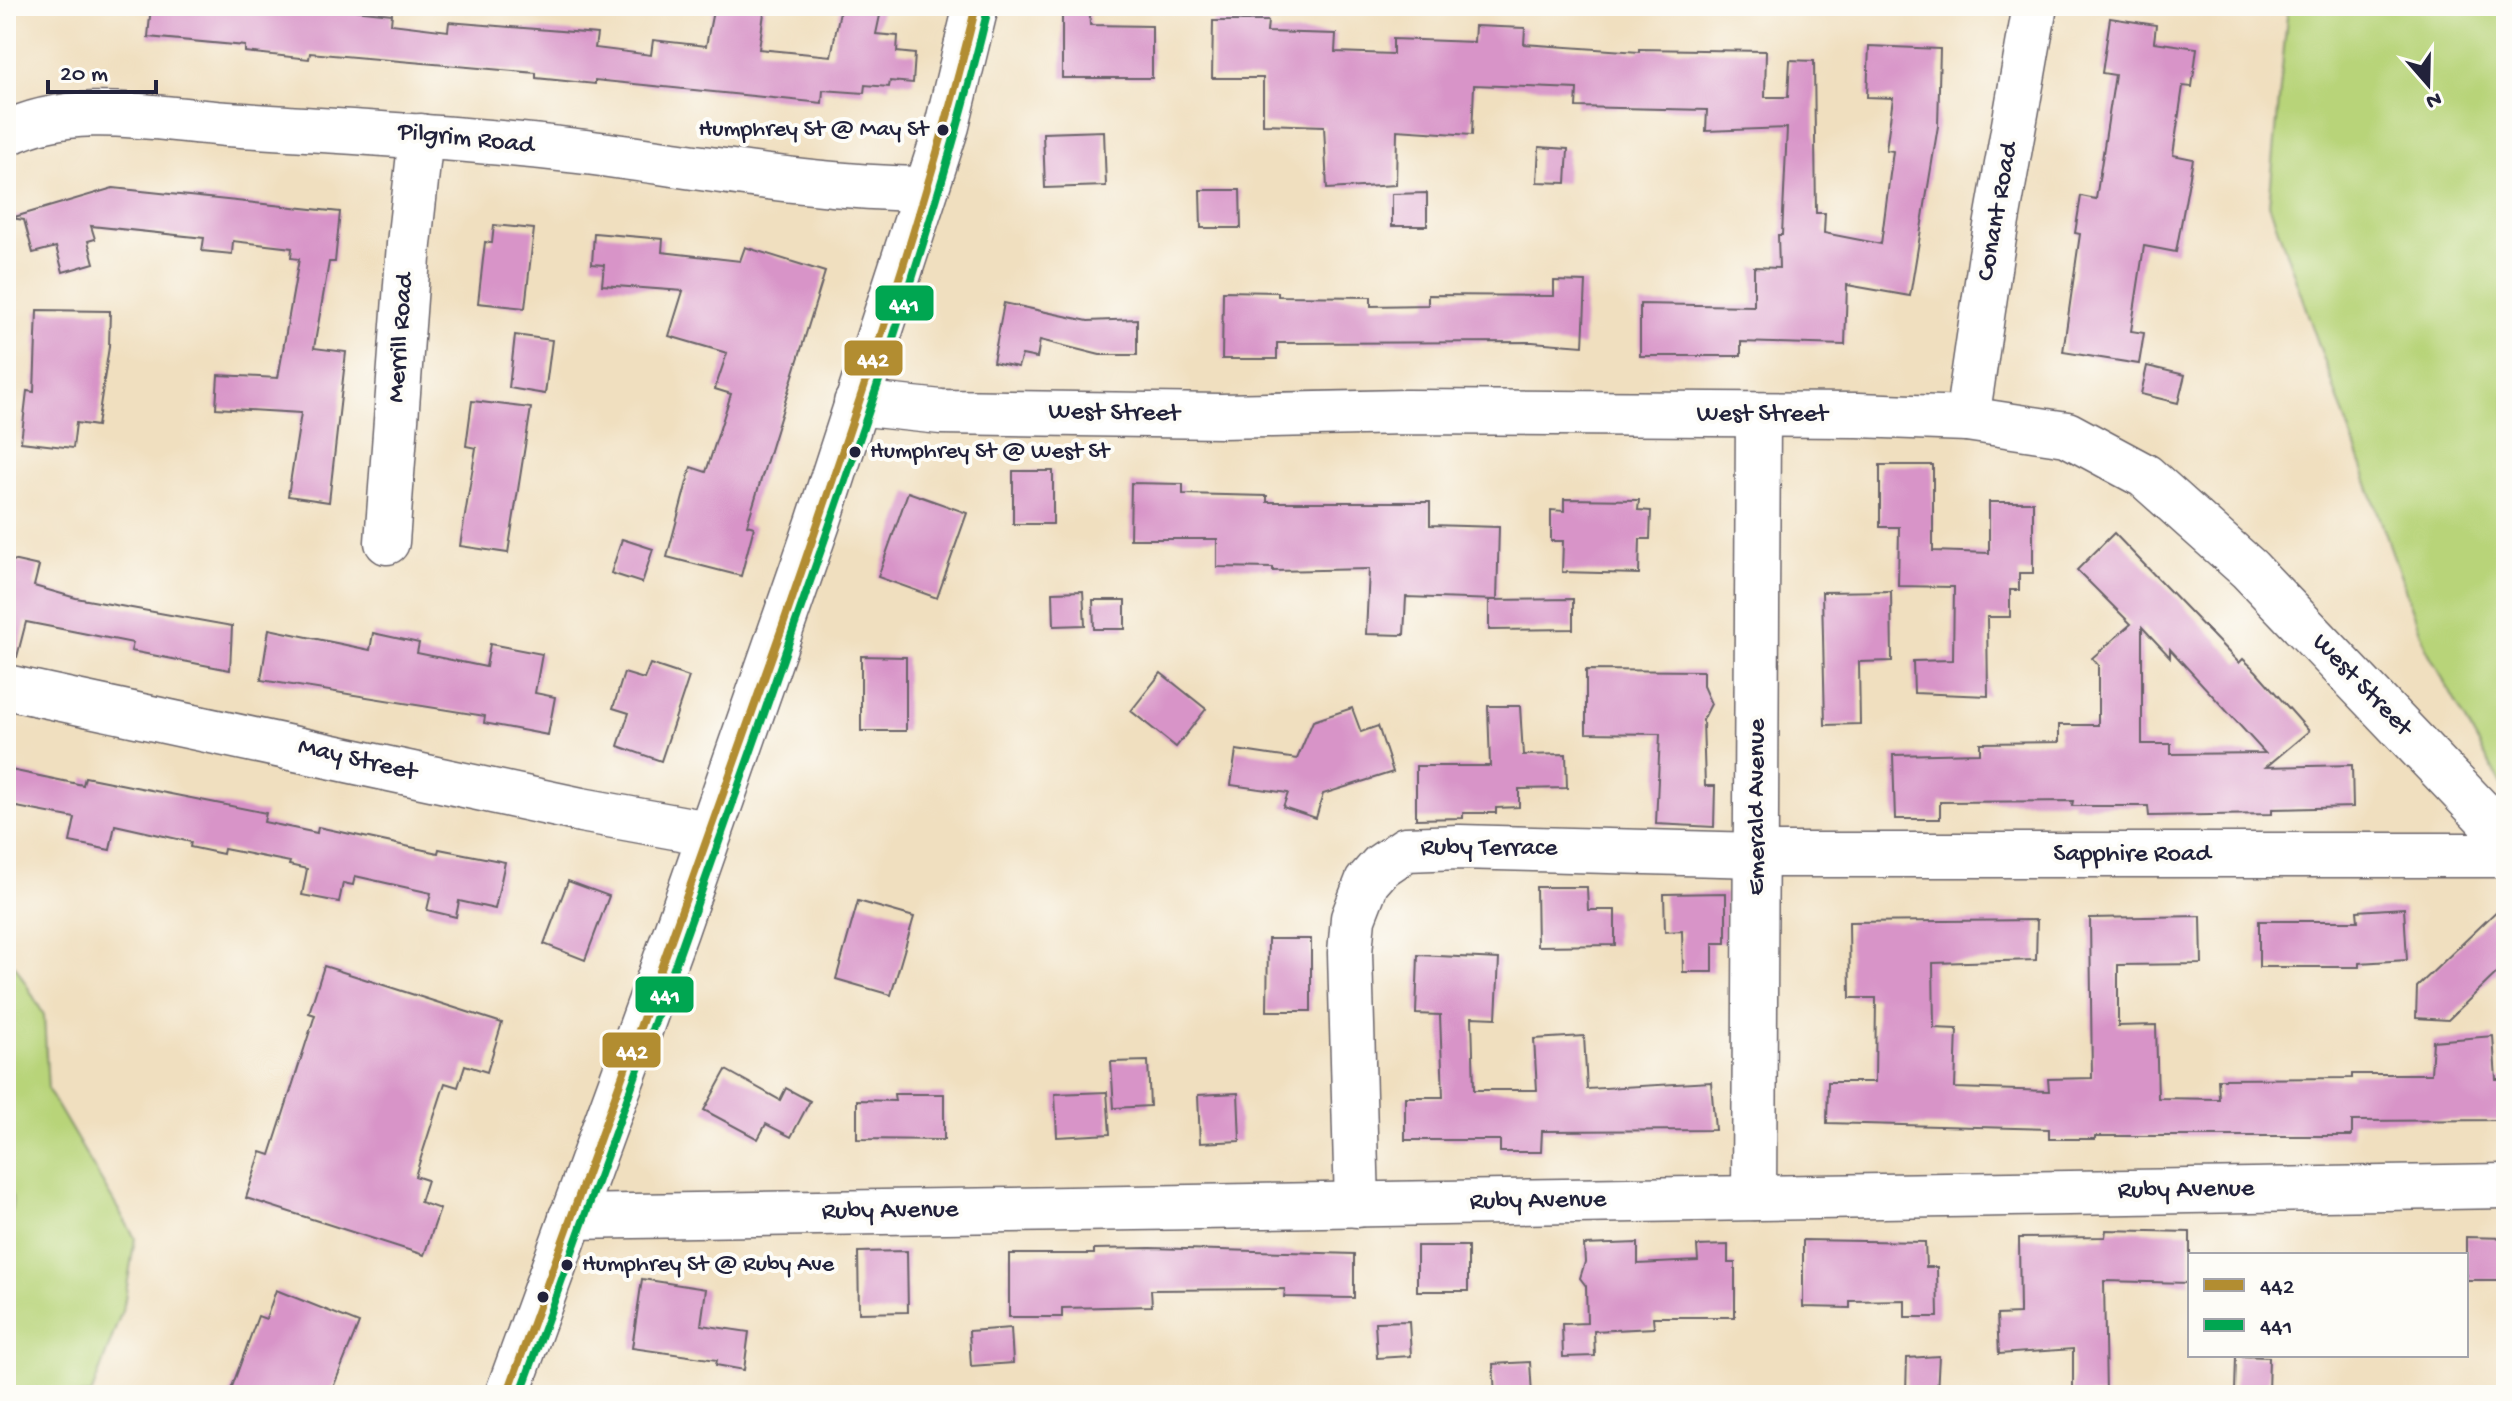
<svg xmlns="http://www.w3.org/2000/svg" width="2512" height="1401" viewBox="0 0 2512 1401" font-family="'Gochi Hand',sans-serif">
	<rect width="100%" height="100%" fill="#fdfcf7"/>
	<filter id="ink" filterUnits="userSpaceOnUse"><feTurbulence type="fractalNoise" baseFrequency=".0125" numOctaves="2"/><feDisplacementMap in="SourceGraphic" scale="16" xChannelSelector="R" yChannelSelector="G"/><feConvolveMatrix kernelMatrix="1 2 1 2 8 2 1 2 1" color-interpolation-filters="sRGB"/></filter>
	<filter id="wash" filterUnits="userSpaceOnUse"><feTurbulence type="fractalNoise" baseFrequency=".006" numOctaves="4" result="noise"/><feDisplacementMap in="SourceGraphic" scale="32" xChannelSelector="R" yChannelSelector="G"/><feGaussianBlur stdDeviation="1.8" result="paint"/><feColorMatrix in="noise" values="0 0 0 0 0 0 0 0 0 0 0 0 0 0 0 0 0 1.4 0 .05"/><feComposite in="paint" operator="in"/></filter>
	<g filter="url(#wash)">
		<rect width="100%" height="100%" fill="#f0dfbf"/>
		<g fill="#b8d479" stroke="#6d7b5a" stroke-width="2">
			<path d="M 2288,6 L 2506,6 L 2506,794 L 2426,648 L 2269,204 Z"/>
			<path d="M 6,961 L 15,965 L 44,1015 L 48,1090 L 135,1238 L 124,1305 L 91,1395 L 6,1395 L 6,1229 C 11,1214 17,1196 6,1182 Z"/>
		</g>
		<g id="blocks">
			<g fill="#d894c8" fill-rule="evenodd">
				<path d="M 151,6 L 316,6 L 392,14 L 391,24 L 448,31 L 449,22 L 597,34 L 595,48 L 651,55 L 653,40 L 706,46 L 714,6 L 765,6 L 759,49 L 831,56 L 841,6 L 882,6 L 876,34 L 898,36 L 897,52 L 915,54 L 913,83 L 890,81 L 889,87 L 865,85 L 864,93 L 823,90 L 822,103 L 595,80 L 595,84 L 536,78 L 536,73 L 310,53 L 309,59 L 245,52 L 245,46 L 148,37 Z"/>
				<path d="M 1062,6 L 1089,6 L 1090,25 L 1152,26 L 1152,78 L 1062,78 Z"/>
				<path d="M 2110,18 L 2156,25 L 2154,42 L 2197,48 L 2192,87 L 2183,86 L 2173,155 L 2193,159 L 2176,252 L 2144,246 L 2131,331 L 2144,333 L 2139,364 L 2063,352 L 2080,234 L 2075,233 L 2081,196 L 2096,199 L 2115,75 L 2102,73 Z"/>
				<path d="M 1213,21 L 1268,21 L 1267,32 L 1336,34 L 1335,52 L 1393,54 L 1393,39 L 1474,42 L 1475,26 L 1525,28 L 1524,44 L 1639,52 L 1639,49 L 1766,51 L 1765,97 L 1788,97 L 1790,60 L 1814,61 L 1816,213 L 1825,213 L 1824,233 L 1881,244 L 1893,151 L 1886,150 L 1893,98 L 1867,97 L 1869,46 L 1940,49 L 1938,126 L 1910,296 L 1847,285 L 1845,345 L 1741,342 L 1741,356 L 1640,356 L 1640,304 L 1754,306 L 1754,267 L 1779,268 L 1778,235 L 1782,235 L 1787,128 L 1706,131 L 1707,110 L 1576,107 L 1577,89 L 1474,85 L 1472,135 L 1397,130 L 1396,185 L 1327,189 L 1324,126 L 1263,124 L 1263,78 L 1212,78 Z"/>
				<path d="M 1104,131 L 1106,186 L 1045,188 L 1043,133 Z"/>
				<path d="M 1539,147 L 1568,149 L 1566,183 L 1537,182 Z"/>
				<path d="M 113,188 L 340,212 L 335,262 L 329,262 L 314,348 L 346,352 L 329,502 L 288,496 L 301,413 L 216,408 L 218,375 L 278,378 L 299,259 L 291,258 L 292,248 L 233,241 L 232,254 L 202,251 L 204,238 L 91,226 L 95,239 L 88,241 L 94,263 L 63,272 L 56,247 L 33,253 L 24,220 L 11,218 Z"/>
				<path d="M 1200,190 L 1240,190 L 1241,228 L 1201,228 Z"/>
				<path d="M 1427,193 L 1427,226 L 1392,226 L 1392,194 Z"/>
				<path d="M 494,225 L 534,229 L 525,308 L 478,303 L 485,242 L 492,243 Z"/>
				<path d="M 594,233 L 663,239 L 662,252 L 740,261 L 745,247 L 825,272 L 747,525 L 754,527 L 741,576 L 667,557 L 691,467 L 706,472 L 731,394 L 715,389 L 727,353 L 669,336 L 683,291 L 602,285 L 604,265 L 592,264 Z"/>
				<path d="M 1554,281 L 1586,282 L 1583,346 L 1532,342 L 1277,343 L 1277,359 L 1222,359 L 1223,291 L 1278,292 L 1278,296 L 1371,297 L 1371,306 L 1428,305 L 1428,295 L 1554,296 Z"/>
				<path d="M 1004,303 L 1088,321 L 1137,319 L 1137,355 L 1100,355 L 1040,340 L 1037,358 L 1022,355 L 1018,367 L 993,362 Z"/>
				<path d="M 37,310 L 110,311 L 109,347 L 97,426 L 76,423 L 73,448 L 21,442 L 27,391 L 34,392 Z"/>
				<path d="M 515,335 L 552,340 L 545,394 L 509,388 Z"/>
				<path d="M 2147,366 L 2185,375 L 2178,403 L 2141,394 Z"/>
				<path d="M 472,401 L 531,408 L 508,553 L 460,546 L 476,448 L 466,446 Z"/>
				<path d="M 1880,465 L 1933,465 L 1933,551 L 1989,553 L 1989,502 L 2033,502 L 2033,573 L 2019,573 L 2019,590 L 2010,590 L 2010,617 L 1987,617 L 1988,696 L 1914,693 L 1913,661 L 1953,660 L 1954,587 L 1898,586 L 1899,527 L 1880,527 Z"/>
				<rect x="1013" y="471" width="40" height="53"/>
				<path d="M 1131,483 L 1183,484 L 1183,494 L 1267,496 L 1267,502 L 1430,502 L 1430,525 L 1499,527 L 1497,600 L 1406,597 L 1404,635 L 1366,634 L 1369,569 L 1273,571 L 1273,568 L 1217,567 L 1217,539 L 1130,539 Z"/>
				<path d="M 908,492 L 967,513 L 937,598 L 878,577 Z"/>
				<path d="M 1564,499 L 1639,500 L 1638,510 L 1651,511 L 1650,539 L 1640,539 L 1639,574 L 1562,572 L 1563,541 L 1551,541 L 1551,510 L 1564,511 Z"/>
				<path d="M 2114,533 L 2239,663 L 2243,659 L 2256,671 L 2309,731 L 2266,767 L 2352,765 L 2353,807 L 2272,809 L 2272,814 L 2149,816 L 2148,806 L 2072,806 L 2073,801 L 1940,802 L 1940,819 L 1895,819 L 1893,755 L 1980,753 L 1980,743 L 2059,742 L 2059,725 L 2098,725 L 2098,665 L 2092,658 L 2131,624 L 2077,570 ZM 2142,627 L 2170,657 L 2170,649 L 2265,753 L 2171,754 L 2171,744 L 2142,744 Z"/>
				<path d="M 622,539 L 653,549 L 642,583 L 611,573 Z"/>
				<path d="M 12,560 L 39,566 L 34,586 L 76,598 L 232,626 L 230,670 L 131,651 L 133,643 L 26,622 L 17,657 L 6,656 L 6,580 Z"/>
				<path d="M 1083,591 L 1085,625 L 1054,626 L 1053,592 Z"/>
				<path d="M 1891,591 L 1892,661 L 1859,662 L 1860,724 L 1825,725 L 1822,592 Z"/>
				<path d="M 1573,599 L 1573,629 L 1489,630 L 1489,600 Z"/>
				<path d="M 1093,600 L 1125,600 L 1125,629 L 1094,629 Z"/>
				<path d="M 269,629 L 370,650 L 373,633 L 419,643 L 417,653 L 486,667 L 490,644 L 542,654 L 535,693 L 555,697 L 548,735 L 484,723 L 485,716 L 261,680 Z"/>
				<path d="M 861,656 L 906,657 L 906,731 L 861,731 Z"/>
				<path d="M 650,664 L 689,677 L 661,761 L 618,746 L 629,713 L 613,708 L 624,673 L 644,679 Z"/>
				<path d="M 1586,670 L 1703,671 L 1703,686 L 1711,704 L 1703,720 L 1705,786 L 1715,786 L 1714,827 L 1656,824 L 1660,734 L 1586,733 Z"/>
				<path d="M 1161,673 L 1206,709 L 1176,747 L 1131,711 Z"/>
				<path d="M 1488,706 L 1520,706 L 1523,755 L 1566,754 L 1567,788 L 1519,789 L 1519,807 L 1496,808 L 1496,813 L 1463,813 L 1463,818 L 1416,819 L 1416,766 L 1490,766 Z"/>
				<path d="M 1352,708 L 1361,732 L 1378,726 L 1393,772 L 1323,794 L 1316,818 L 1283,807 L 1288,793 L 1231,785 L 1236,750 L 1297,759 L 1313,721 Z"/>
				<path d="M 6,769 L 83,785 L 85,777 L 266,813 L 264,822 L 317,833 L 318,827 L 438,853 L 439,849 L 505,862 L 495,909 L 459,901 L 456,917 L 427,910 L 431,893 L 355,876 L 353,885 L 343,883 L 339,902 L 302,895 L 307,869 L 289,865 L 290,862 L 224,849 L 223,854 L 190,847 L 191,842 L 115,825 L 110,850 L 70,842 L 75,818 L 6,805 Z"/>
				<path d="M 568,881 L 609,896 L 585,960 L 544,944 Z"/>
				<path d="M 1536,887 L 1587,887 L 1588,910 L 1615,910 L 1615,945 L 1537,946 Z"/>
				<path d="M 1726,893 L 1726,943 L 1713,943 L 1713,972 L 1683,972 L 1682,931 L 1665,932 L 1664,894 Z"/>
				<path d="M 858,901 L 914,917 L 891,995 L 836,979 Z"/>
				<path d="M 2506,902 L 2506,964 L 2448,1020 L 2416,1018 L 2417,987 Z"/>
				<path d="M 2404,908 L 2407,960 L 2359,963 L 2359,967 L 2259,967 L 2259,921 L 2358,921 L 2357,911 Z"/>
				<path d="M 2201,916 L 2202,964 L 2118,965 L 2118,1026 L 2156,1025 L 2158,1098 L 2219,1099 L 2218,1079 L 2352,1078 L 2352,1074 L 2431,1074 L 2433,1041 L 2493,1036 L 2496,1079 L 2506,1079 L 2506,1120 L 2352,1121 L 2352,1136 L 2095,1136 L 2095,1139 L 2049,1139 L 2049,1129 L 1827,1123 L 1828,1082 L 1875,1082 L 1876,998 L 1850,998 L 1849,922 L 2037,920 L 2036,960 L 1933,963 L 1934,1028 L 1957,1029 L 1955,1088 L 2049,1091 L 2048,1079 L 2092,1078 L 2090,918 Z"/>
				<path d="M 1268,939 L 1311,939 L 1311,1011 L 1267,1011 Z"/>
				<path d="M 1418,955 L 1499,959 L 1496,1018 L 1472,1017 L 1474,1090 L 1537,1090 L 1534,1039 L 1584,1036 L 1587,1089 L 1711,1082 L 1715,1130 L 1542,1131 L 1541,1152 L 1500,1152 L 1500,1140 L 1405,1140 L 1405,1097 L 1443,1097 L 1440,1015 L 1416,1014 Z"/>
				<path d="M 324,966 L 502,1023 L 487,1072 L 465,1065 L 458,1087 L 445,1083 L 415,1176 L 427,1180 L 420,1202 L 440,1209 L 424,1255 L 246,1198 L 261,1152 L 270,1155 L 315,1015 L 309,1013 Z"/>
				<path d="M 1148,1061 L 1150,1106 L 1114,1108 L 1111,1062 Z"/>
				<path d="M 726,1070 L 780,1100 L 786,1088 L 810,1101 L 791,1137 L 766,1124 L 758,1139 L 704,1110 Z"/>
				<path d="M 1107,1092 L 1110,1134 L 1057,1137 L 1055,1094 Z"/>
				<path d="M 1238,1093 L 1240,1141 L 1200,1143 L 1198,1095 Z"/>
				<path d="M 894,1094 L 944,1094 L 944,1140 L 857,1139 L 857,1100 L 895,1101 Z"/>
				<path d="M 2106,1230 L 2190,1232 L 2190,1283 L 2104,1281 L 2106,1395 L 2073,1395 L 2073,1349 L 1999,1354 L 1997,1315 L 2020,1314 L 2019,1238 L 2105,1237 Z"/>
				<path d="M 2466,1237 L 2506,1238 L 2506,1280 L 2466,1280 Z"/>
				<path d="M 1803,1240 L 1925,1242 L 1926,1267 L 1937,1267 L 1938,1317 L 1905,1317 L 1905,1300 L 1850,1301 L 1850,1308 L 1803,1307 Z"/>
				<path d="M 1638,1243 L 1638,1264 L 1698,1261 L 1697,1246 L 1728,1245 L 1728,1263 L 1735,1263 L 1735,1317 L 1653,1317 L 1654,1328 L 1594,1331 L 1595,1356 L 1563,1357 L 1562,1324 L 1587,1323 L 1586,1286 L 1580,1278 L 1585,1262 L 1584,1245 Z"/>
				<rect x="1417" y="1246" width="51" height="45"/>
				<path d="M 1150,1248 L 1354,1254 L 1354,1298 L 1284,1297 L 1285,1289 L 1151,1290 L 1152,1306 L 1062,1308 L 1062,1317 L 1009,1317 L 1009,1254 L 1094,1254 L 1094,1249 Z"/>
				<path d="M 907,1251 L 908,1312 L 859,1313 L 858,1252 Z"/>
				<path d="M 642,1279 L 706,1289 L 701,1325 L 749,1332 L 744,1370 L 716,1365 L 717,1360 L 632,1348 Z"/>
				<path d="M 276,1290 L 359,1323 L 330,1395 L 229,1395 L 258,1316 L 266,1319 Z"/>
				<path d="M 1409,1321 L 1411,1356 L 1377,1358 L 1375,1322 Z"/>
				<path d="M 1011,1328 L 1013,1363 L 971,1366 L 969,1331 Z"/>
				<path d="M 1939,1356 L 1937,1393 L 1906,1392 L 1907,1358 Z"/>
				<path d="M 2236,1356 L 2269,1357 L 2268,1393 L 2235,1393 Z"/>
				<path d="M 1530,1362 L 1532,1395 L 1495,1395 L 1493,1364 Z"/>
			</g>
		</g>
	</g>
	<g filter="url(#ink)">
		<use href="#blocks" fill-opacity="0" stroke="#6a6469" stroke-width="2"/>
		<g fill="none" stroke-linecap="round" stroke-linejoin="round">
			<defs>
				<g id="minor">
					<path d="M 6,134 C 72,100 156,119 227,124 C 344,132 461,137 577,151 C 693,165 810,188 926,189"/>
					<path d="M 856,403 L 941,412 L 1221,416 L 1405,412 L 1858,415 L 1967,419 L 2067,434 L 2145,476 L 2249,569 L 2506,838"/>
					<path d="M 1967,419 L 1991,255 L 2035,6"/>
					<path d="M 387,542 L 409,244 L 421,136"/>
					<path d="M 6,687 L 581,810 L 708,833"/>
					<path d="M 1754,1198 L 1758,415"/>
					<path d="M 1357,1205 L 1350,953 L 1353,918 L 1367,882 L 1381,866 L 1406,849 L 1459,847 L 1758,855 L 2506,855"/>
					<path d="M 571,1217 L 2506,1186"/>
				</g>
				<path id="major" d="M 507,1395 L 676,931 L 818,523 L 947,126 L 976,6"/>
			</defs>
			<use href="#minor" stroke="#6a6469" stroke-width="47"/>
			<use href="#major" stroke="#6a6469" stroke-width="47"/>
			<use href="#minor" stroke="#fff" stroke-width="44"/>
			<use href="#major" stroke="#fff" stroke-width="44"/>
			<defs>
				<path id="bus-1" d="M 507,1395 C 600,1139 693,882 783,625 C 853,421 925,216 976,6"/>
				<path id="bus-2" d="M 520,1395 C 612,1142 704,888 792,633 C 864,428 937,220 988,9"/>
			</defs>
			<use href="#bus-1" stroke="#fdfcf7" stroke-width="14"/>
			<use href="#bus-2" stroke="#fdfcf7" stroke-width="14"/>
			<use href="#bus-1" stroke="#b28d31" stroke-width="8"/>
			<use href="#bus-2" stroke="#00a651" stroke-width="8"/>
		</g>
	</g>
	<g fill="#22223b" stroke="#fdfcf7" stroke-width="3">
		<circle cx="943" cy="130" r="7"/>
		<circle cx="855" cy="452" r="7"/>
		<circle cx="567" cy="1265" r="7"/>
		<circle cx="543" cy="1297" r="7"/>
	</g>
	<g text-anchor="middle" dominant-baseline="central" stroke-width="8" stroke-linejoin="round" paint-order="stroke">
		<g font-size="24" fill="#22223b" stroke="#fdfcf7" text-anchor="start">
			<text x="928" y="130" text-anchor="end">Humphrey St @ May St</text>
			<text x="870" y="452">Humphrey St @ West St</text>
			<text x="582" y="1265">Humphrey St @ Ruby Ave</text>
		</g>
		<g font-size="26" fill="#22223b" stroke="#fdfcf7">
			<text transform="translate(466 140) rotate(6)">Pilgrim Road</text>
			<text transform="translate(1999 212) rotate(-80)">Conant Road</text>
			<text transform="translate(402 338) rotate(-86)">Merrill Road</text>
			<text transform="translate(1114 414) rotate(1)">West Street</text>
			<text x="1762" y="415">West Street</text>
			<text transform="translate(2361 686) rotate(46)">West Street</text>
			<text transform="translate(357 761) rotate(13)">May Street</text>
			<text transform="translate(1758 807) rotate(-90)">Emerald Avenue</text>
			<text x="1489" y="849">Ruby Terrace</text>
			<text x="2132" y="855">Sapphire Road</text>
			<text transform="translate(2186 1191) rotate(-1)">Ruby Avenue</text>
			<text transform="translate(1538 1202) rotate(-1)">Ruby Avenue</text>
			<text transform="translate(890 1212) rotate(-1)">Ruby Avenue</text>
		</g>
	</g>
	<g stroke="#fdfcf7" stroke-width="3">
		<rect x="874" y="284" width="61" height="38" rx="8" fill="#00a651"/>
		<rect x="843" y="339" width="61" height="38" rx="8" fill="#b28d31"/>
		<rect x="634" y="975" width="61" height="39" rx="8" fill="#00a651"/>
		<rect x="601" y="1031" width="61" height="38" rx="8" fill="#b28d31"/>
	</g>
	<g font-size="22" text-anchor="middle" font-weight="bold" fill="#fff">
		<text x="904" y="311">441</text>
		<text x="873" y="366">442</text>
		<text x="665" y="1002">441</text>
		<text x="632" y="1058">442</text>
	</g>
	<rect width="2512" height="1401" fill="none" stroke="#fdfcf7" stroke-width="32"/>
	<rect x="2188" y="1253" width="280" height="104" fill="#fdfcf7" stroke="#a5a5ac" stroke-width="2"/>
	<rect x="2204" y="1279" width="40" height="12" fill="#b28d31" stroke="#a5a5ac" stroke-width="2"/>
	<text x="2260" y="1293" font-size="24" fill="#22223b">442</text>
	<rect x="2204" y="1319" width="40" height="12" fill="#00a651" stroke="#a5a5ac" stroke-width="2"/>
	<text x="2260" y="1333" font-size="24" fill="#22223b">441</text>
	<g transform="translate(2428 84) rotate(160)" stroke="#fdfcf7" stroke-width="6" paint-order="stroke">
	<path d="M0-6L14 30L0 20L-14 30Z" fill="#22223b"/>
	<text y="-12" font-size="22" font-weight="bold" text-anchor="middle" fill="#22223b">N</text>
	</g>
	<path d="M48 80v12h108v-12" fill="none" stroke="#22223b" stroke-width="4"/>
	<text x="60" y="80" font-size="24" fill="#22223b" stroke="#fdfcf7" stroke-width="6" paint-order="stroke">20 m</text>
</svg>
